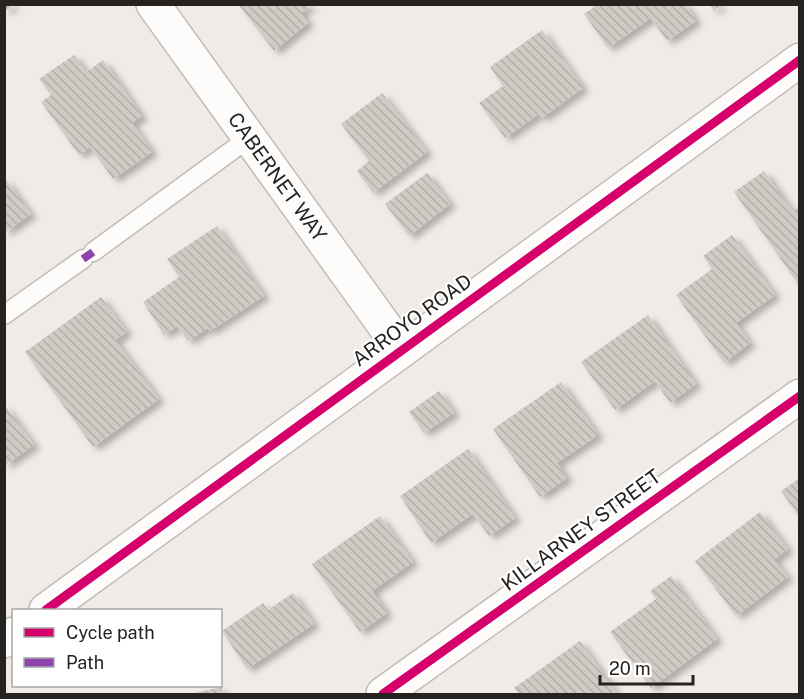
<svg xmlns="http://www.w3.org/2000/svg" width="804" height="699" viewBox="0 0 804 699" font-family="'Public Sans',sans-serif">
	<defs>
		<pattern id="building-back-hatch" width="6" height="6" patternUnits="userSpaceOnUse" patternTransform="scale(1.5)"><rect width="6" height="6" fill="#d2cbc5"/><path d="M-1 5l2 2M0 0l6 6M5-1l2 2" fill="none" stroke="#b4aea9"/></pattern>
		<filter id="shadow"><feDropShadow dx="6" dy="4" stdDeviation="3" flood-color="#0004"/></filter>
	</defs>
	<rect width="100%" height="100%" fill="#f0ebe6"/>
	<g fill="url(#building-back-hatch)" filter="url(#shadow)">
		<path d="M 4,4 L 15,4 L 4,12 Z"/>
		<path d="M 238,4 L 312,4 L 301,13 L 308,23 L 274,51 Z"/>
		<path d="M 598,4 L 685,4 L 696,21 L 667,41 L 651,18 L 608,48 L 584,14 Z"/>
		<path d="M 709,4 L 722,4 L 714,11 Z"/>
		<path d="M 542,30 L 583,88 L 542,118 L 539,114 L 505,138 L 479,103 L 503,86 L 490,67 Z"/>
		<path d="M 74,55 L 86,72 L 103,60 L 142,116 L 132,123 L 152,152 L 113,179 L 90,147 L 79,155 L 41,102 L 51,95 L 39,79 Z"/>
		<path d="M 382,93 L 427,152 L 373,193 L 357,171 L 369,161 L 341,124 Z"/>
		<path d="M 764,171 L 792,211 L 800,206 L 798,284 L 734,192 Z"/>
		<path d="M 427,173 L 450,204 L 409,236 L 385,204 Z"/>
		<path d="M 4,177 L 31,214 L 4,233 Z"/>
		<path d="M 217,226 L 264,296 L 210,331 L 208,328 L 188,341 L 177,326 L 164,335 L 143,302 L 179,277 L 167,259 Z"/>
		<path d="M 732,235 L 775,295 L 736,323 L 750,343 L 724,363 L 676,295 L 712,269 L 703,256 Z"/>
		<path d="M 101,297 L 127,332 L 115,340 L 159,399 L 93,447 L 25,352 Z"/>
		<path d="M 648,315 L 696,384 L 670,403 L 655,381 L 615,410 L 581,362 Z"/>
		<path d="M 561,382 L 598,435 L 557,463 L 567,478 L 540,497 L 493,429 Z"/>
		<path d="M 439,391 L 454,413 L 424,433 L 409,412 Z"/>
		<path d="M 4,404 L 34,445 L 4,466 Z"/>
		<path d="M 468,449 L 515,518 L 489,536 L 473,514 L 431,543 L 400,496 Z"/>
		<path d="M 800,478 L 800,518 L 781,491 Z"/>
		<path d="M 760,512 L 788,549 L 774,560 L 788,577 L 736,616 L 695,561 Z"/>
		<path d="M 380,516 L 413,562 L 372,591 L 387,613 L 360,632 L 312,564 Z"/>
		<path d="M 671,576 L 717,639 L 651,688 L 610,632 L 656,599 L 650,591 Z"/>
		<path d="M 293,593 L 314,624 L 247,669 L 222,631 L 263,603 L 268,610 Z"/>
		<path d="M 580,641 L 617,694 L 519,694 L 514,688 Z"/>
		<path d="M 221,687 L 223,694 L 191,694 Z"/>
	</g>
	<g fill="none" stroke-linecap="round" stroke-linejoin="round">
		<defs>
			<g id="lane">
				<path d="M 93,252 L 249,138"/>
				<path d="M 4,315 L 83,259"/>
			</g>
			<g id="street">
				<path id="s1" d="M 153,4 L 402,350"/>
				<path d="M 383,694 L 800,396"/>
			</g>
			<g id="secondary">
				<path d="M 46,610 L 800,60"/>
				<path d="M 4,641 L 14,634"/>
			</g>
		</defs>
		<use href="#lane" stroke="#c0bcb8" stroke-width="21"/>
		<use href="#street" stroke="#c0bcb8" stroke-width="36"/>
		<use href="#secondary" stroke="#c0bcb8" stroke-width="36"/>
		<use href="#lane" stroke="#fdfcfb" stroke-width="18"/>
		<use href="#street" stroke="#fdfcfb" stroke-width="33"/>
		<use href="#secondary" stroke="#fdfcfb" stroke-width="33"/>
		<path stroke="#8e44ad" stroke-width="8" stroke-dasharray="15 8" stroke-linecap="butt" d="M 83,259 L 93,252"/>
		<defs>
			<g id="cycleway">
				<path d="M 46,610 L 800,60"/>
				<path d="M 383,694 L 800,396"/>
			</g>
		</defs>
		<use href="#cycleway" stroke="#fff" stroke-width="13"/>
		<use href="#cycleway" stroke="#d6006c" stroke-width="9"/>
	</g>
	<g text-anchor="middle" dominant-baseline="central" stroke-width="4.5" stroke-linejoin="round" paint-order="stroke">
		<g font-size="20" fill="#252220" stroke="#fff">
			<text stroke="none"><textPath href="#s1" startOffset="213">CABERNET WAY</textPath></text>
			<text transform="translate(412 320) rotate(-36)">ARROYO ROAD</text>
			<text transform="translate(581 530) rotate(-36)">KILLARNEY STREET</text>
		</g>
	</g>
	<rect width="804" height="699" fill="none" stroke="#252220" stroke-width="12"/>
	<rect x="12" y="609" width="210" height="78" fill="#ffffff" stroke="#a8a7a6" stroke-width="1.5"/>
	<rect x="24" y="628" width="30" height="9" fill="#d6006c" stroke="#a8a7a6" stroke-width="1.5"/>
	<text x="66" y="639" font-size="18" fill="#252220">Cycle path</text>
	<rect x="24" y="658" width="30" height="9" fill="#8e44ad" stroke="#a8a7a6" stroke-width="1.5"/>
	<text x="66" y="669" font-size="18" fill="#252220">Path</text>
	<path d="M600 675v9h93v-9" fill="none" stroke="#252220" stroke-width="3"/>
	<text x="609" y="675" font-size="18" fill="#252220" stroke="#ffffff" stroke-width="4.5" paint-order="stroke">20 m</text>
</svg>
